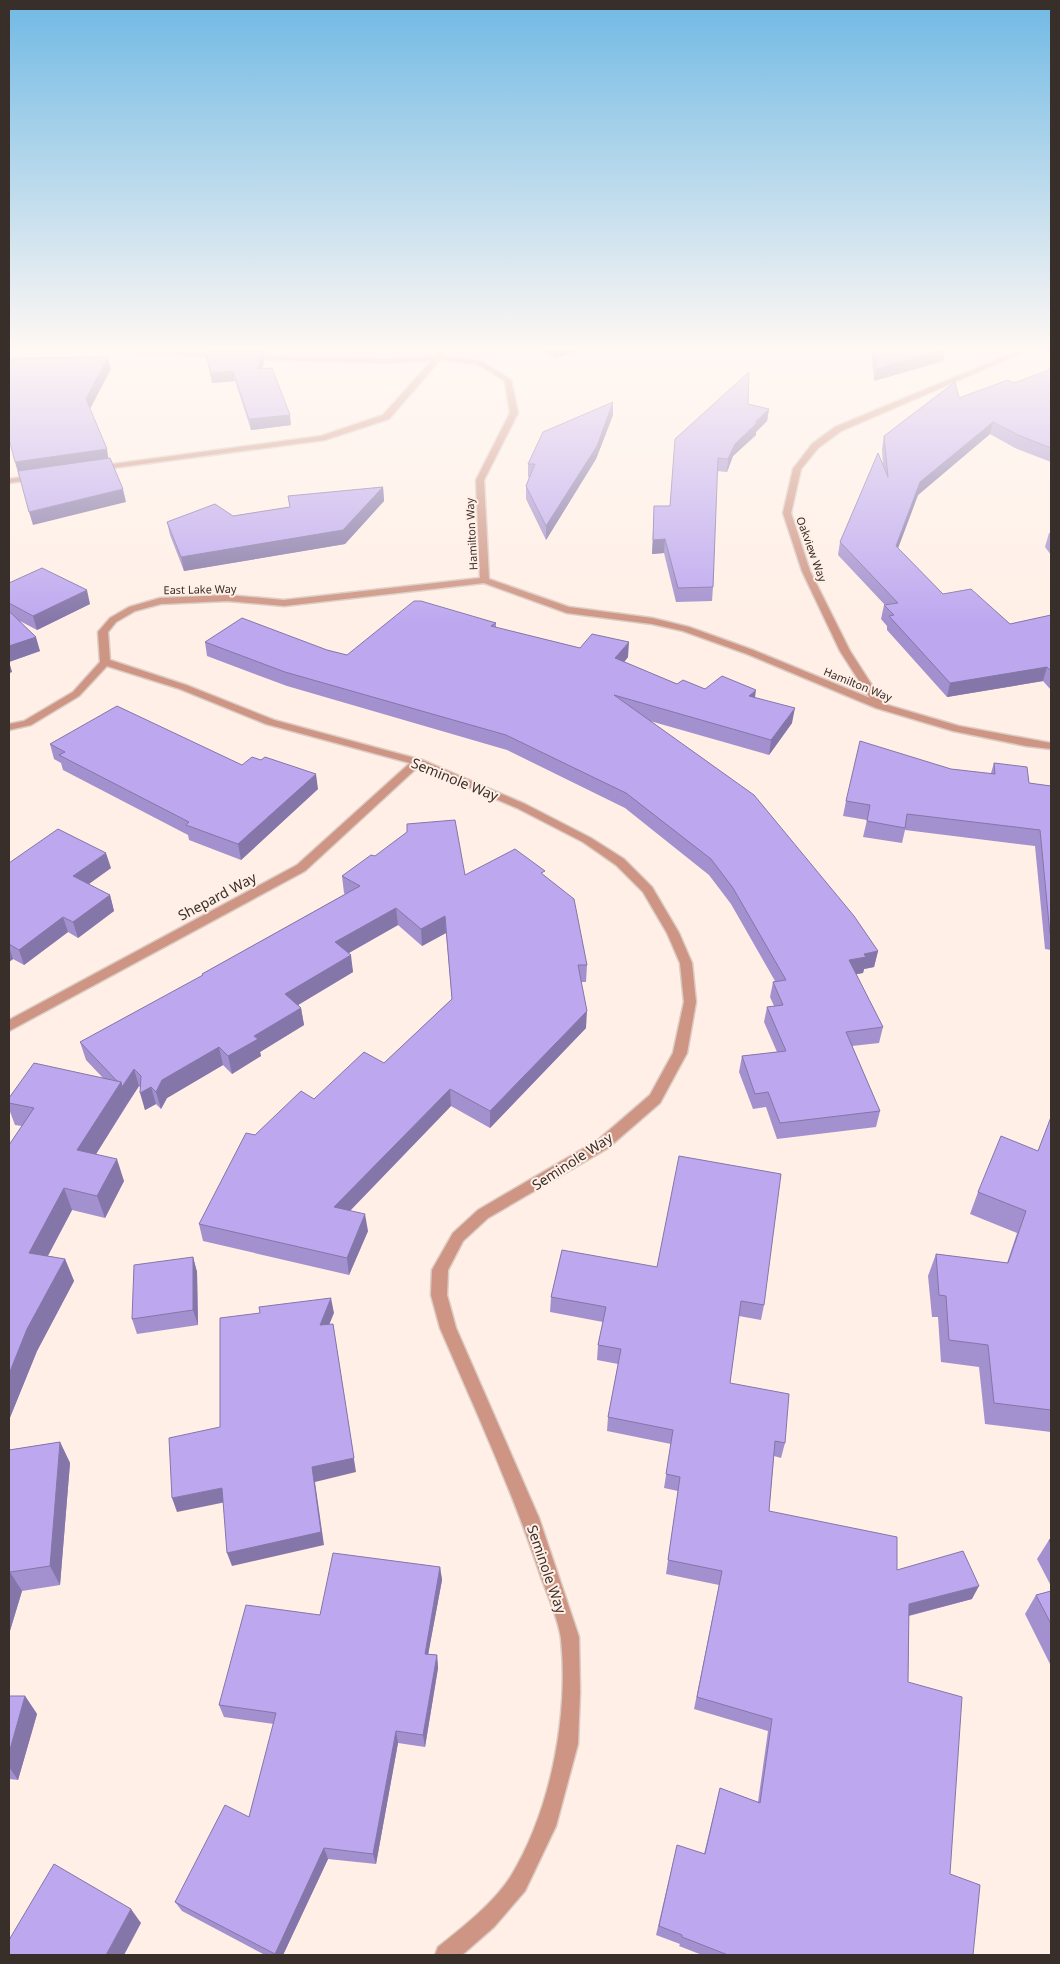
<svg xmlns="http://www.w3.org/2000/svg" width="1060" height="1964" viewBox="0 0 1060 1964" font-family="'Noto Sans',sans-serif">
	<rect width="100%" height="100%" fill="#ffefe6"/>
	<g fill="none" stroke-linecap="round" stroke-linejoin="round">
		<defs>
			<g id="minor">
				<path d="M 91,348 L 120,348 L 223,354 L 226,356 L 223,358 L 94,350 Z"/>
				<path d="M 438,348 L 444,348 L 442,356 L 481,361 L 511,380 L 518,413 L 484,480 L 489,579 L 569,607 L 652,618 L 689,627 L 753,650 L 870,698 L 840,651 L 802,571 L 783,513 L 793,469 L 812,444 L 835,427 L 1025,348 L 1033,348 L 841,431 L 818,448 L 801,469 L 791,513 L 810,571 L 850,651 L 884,704 L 959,726 L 1051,743 L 1051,749 L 1026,746 L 953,731 L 876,708 L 747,654 L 683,631 L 652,624 L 567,613 L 484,583 L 284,606 L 227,601 L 161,604 L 135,611 L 116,622 L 108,632 L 110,660 L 186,685 L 274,720 L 422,760 L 525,804 L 591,838 L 624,859 L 652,887 L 679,933 L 692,963 L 696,1002 L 687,1053 L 660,1103 L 608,1148 L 488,1218 L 463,1241 L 448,1270 L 447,1295 L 456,1328 L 539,1518 L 579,1637 L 580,1692 L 578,1744 L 556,1826 L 525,1891 L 494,1927 L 462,1955 L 435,1955 L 438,1947 C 463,1927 494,1903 511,1876 C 551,1810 569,1715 561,1639 C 559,1620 546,1592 540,1574 C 512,1490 475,1409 440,1328 L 431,1295 L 432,1270 L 453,1233 L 478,1210 L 598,1140 L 650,1095 L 673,1053 L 684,1002 L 680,963 L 667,933 L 643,892 L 616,865 L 583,842 L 517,808 L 419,766 L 305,871 L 9,1031 L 9,1020 L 297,865 L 410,763 L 266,724 L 180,689 L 107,666 L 79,696 L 31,725 L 9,730 L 9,724 L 24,721 L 73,692 L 100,662 L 98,632 L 110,618 L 129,607 L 160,598 L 227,595 L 284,600 L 480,578 L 476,480 L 510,413 L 505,381 L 477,364 L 440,360 L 389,419 L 325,440 L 98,470 L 94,468 L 98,466 L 321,436 L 383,415 L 432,360 L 390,363 L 248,359 L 245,357 L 246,356 L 390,359 L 435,356 Z"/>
				<path d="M 36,475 L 40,477 L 39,479 L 9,483 L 9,479 Z"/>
			</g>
		</defs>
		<use href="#minor" stroke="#dbccc4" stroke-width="3"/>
		<use href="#minor" fill="#ce9584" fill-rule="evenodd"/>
	</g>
	<g fill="#a390ce">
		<path d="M 204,348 L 267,348 L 265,355 L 263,355 L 264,363 L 262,369 L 291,425 L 251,430 L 235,381 L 212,383 Z"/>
		<path d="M 348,348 L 401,348 L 401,350 Z"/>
		<path d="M 534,348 L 588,348 L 555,358 Z"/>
		<path d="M 793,348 L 804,348 L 803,352 Z"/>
		<path d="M 871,348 L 945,348 L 945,349 L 943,361 L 874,381 Z"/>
		<path d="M 1051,367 L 1051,462 L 1015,448 L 990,434 L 918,495 L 898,548 L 943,594 L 1010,624 L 1051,615 L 1051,690 L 1043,681 L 947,697 L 887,630 L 887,626 L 881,619 L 884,605 L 885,605 L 838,555 L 840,542 L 883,466 L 882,449 L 884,436 L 959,398 L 1014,383 L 1049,370 Z"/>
		<path d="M 748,404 L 769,409 L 767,421 L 756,432 L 756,435 L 733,456 L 727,472 L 717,471 L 713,587 L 712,601 L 676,602 L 664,553 L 652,554 L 654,506 L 670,506 Z"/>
		<path d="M 613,415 L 596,459 L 546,540 L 526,499 L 526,486 L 529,477 L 528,477 L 528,464 Z"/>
		<path d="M 383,487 L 384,501 L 345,544 L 184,571 L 170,535 L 167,522 L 233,516 L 290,507 L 288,496 Z"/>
		<path d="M 1049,533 L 1051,533 L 1051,555 L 1045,547 Z"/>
		<path d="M 9,583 L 90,604 L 37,630 L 20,621 L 40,651 L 9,662 L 12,672 L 9,673 Z"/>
		<path d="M 496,623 L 496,628 L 580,648 L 628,657 L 624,662 L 677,684 L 755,697 L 792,723 L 769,755 L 650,721 L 878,951 L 874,967 L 864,969 L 863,973 L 856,974 L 883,1027 L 879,1043 L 852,1046 L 880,1111 L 876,1127 L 777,1139 L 766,1107 L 753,1109 L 739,1072 L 742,1056 L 777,1052 L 764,1022 L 767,1007 L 774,1006 L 770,997 L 773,982 L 775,981 L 731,904 L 709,875 L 625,808 L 507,750 L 287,686 L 207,656 L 205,642 L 327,650 L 347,655 Z"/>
		<path d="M 50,744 L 318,789 L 241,860 L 189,840 L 188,835 L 63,770 L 61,763 L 54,759 Z"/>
		<path d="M 994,763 L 1029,783 L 1051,786 L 1051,950 L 1045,949 L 1035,846 L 905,830 L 902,843 L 863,837 L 867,820 L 843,816 L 846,801 L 991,773 Z"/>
		<path d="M 375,856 L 465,875 L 545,876 L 587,965 L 586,982 L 581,982 L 586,1028 L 490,1128 L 451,1106 L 350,1211 L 368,1231 L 349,1275 L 203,1241 L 199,1224 L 255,1135 L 314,1099 L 384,1063 L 452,999 L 446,933 L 422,946 L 398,925 L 349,953 L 353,972 L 298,1005 L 301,1008 L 304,1025 L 260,1052 L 261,1056 L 232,1074 L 223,1065 L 167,1098 L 161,1109 L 156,1104 L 145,1110 L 141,1088 L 139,1086 L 96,1154 L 124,1181 L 105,1218 L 72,1210 L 48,1256 L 65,1259 L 74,1281 L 37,1351 L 9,1420 L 9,1145 L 22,1126 L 15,1125 L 9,1109 L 9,1098 L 103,1078 L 86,1060 L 80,1042 L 202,976 L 202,974 L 345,894 L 344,893 L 342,876 Z"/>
		<path d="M 9,863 L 111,868 L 88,884 L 110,895 L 114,911 L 78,938 L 68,932 L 24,965 L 13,959 L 9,962 Z"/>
		<path d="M 1051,1117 L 1051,1432 L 985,1424 L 979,1367 L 941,1362 L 938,1317 L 932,1317 L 928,1276 L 936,1254 L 1007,1263 L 1017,1233 L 970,1214 L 978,1192 L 1038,1151 Z"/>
		<path d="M 562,1250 L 764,1305 L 761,1320 L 739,1316 L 730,1383 L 785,1443 L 781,1458 L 774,1456 L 769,1511 L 897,1570 L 972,1599 L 909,1616 L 908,1682 L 950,1874 L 973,1955 L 702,1955 L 679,1946 L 680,1944 L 656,1935 L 677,1845 L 704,1854 L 720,1788 L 758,1802 L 768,1731 L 694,1709 L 719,1585 L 666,1574 L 678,1491 L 664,1488 L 671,1444 L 607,1431 L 608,1417 L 618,1364 L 597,1360 L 598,1345 L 603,1322 L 550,1312 L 551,1297 Z"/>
		<path d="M 193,1257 L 197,1272 L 198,1325 L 137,1334 L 132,1319 Z"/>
		<path d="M 60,1442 L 70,1463 L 60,1585 L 22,1591 L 9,1634 L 9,1450 Z"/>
		<path d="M 1051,1539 L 1051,1586 L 1037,1559 L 1049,1540 Z"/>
		<path d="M 440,1567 L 442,1580 L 428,1654 L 437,1655 L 438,1668 L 425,1747 L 398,1743 L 376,1864 L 328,1859 L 283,1955 L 265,1955 L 182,1911 L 175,1902 L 249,1817 L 274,1724 L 224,1717 L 219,1705 L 320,1615 Z"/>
		<path d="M 1051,1591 L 1051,1666 L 1025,1614 L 1036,1595 Z"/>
		<path d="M 9,1696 L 25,1696 L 37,1714 L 18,1780 L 9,1779 Z"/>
	</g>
	<g fill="#8476a8">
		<path d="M 265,348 L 267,348 L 265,355 Z"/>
		<path d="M 555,348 L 588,348 L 555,358 Z"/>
		<path d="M 945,349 L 943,361 L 874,381 L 876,369 Z"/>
		<path d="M 262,353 L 264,363 L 259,380 L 258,369 Z"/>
		<path d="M 108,357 L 111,369 L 89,411 L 86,399 Z"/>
		<path d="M 233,371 L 235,381 L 212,383 L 211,373 Z"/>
		<path d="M 613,402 L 613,415 L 596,459 L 546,540 L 546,526 Z"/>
		<path d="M 769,409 L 767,421 L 756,432 L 756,435 L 733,456 L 727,472 L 728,459 L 735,444 Z"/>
		<path d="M 290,415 L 291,425 L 251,430 L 249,419 Z"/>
		<path d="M 993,422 L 990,434 L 918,495 L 894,559 L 896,546 L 920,482 Z"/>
		<path d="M 107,449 L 109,463 L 19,476 L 15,462 Z"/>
		<path d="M 383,487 L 384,501 L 345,544 L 184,571 L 181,557 Z"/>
		<path d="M 123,489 L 126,502 L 33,525 L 29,512 Z"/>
		<path d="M 665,539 L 664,553 L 652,554 L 653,540 Z"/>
		<path d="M 87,590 L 90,604 L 37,630 L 33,616 Z"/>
		<path d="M 36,637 L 40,651 L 9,662 L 12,672 L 9,673 L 9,646 Z"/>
		<path d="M 629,642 L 628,657 L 615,673 L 615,658 Z"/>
		<path d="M 1047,667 L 1043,681 L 947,697 L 950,683 Z"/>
		<path d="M 756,690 L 754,704 L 749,696 Z"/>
		<path d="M 795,708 L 792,723 L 769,755 L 771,740 Z"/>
		<path d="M 316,774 L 318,789 L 241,860 L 238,844 Z"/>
		<path d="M 106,853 L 111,868 L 78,892 L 73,876 Z"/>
		<path d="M 110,895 L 114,911 L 78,938 L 73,922 Z"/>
		<path d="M 396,908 L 398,925 L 338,959 L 335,942 Z"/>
		<path d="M 445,916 L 446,933 L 422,946 L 421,929 Z"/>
		<path d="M 63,917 L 68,932 L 24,965 L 19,950 Z"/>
		<path d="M 9,947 L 13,959 L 9,962 Z"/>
		<path d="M 878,951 L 874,967 L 864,969 L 863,973 L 846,976 L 849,960 L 864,954 Z"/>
		<path d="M 351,955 L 353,972 L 288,1011 L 285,994 Z"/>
		<path d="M 301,1008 L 304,1025 L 260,1052 L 261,1056 L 232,1074 L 228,1056 L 254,1036 Z"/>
		<path d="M 587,1011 L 586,1028 L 490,1128 L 490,1111 Z"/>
		<path d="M 219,1047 L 223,1065 L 167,1098 L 161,1109 L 156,1092 L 162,1080 Z"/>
		<path d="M 134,1069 L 139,1086 L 127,1104 L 122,1087 Z"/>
		<path d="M 121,1082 L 127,1104 L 85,1172 L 77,1150 Z"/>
		<path d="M 151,1087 L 156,1104 L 145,1110 L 140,1093 Z"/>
		<path d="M 450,1089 L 451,1106 L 337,1224 L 334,1207 Z"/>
		<path d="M 117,1159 L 124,1181 L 105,1218 L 97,1196 Z"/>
		<path d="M 64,1188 L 72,1210 L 38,1274 L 29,1253 Z"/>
		<path d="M 365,1214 L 368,1231 L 349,1275 L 347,1258 Z"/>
		<path d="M 193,1257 L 197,1272 L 198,1325 L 193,1310 Z"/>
		<path d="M 65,1259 L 74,1281 L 37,1351 L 9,1420 L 9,1374 L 27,1329 Z"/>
		<path d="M 331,1298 L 334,1313 L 323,1340 L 320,1325 Z"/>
		<path d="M 333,1324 L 356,1472 L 315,1482 L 324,1545 L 232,1566 L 227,1553 L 312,1467 Z"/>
		<path d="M 60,1442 L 70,1463 L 60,1585 L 50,1566 Z"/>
		<path d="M 222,1488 L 226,1502 L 177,1512 L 172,1498 Z"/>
		<path d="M 440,1567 L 442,1580 L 426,1666 L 425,1654 Z"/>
		<path d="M 10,1572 L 22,1591 L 9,1634 L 9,1577 Z"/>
		<path d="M 979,1586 L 972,1599 L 903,1617 L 909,1604 Z"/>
		<path d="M 437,1655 L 438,1668 L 425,1747 L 423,1735 Z"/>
		<path d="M 25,1696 L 37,1714 L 18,1780 L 9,1767 L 9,1753 Z"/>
		<path d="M 396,1731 L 398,1743 L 376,1864 L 373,1854 Z"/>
		<path d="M 324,1848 L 328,1859 L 283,1955 L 275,1955 L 275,1954 Z"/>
		<path d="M 131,1909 L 141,1923 L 124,1955 L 106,1955 Z"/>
	</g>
	<g fill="#bda8f0" stroke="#8476a8">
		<path d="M 874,348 L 945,348 L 945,349 L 876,369 Z"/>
		<path d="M 205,350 L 262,353 L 258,369 L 272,368 L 290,415 L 249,419 L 233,371 L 211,373 Z"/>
		<path d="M 108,357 L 86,399 L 107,449 L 15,462 L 9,439 L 9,358 Z"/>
		<path d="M 1051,367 L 1051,448 L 1018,435 L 993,422 L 920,482 L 896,546 L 943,594 L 971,589 L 1010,624 L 1051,615 L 1051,671 L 1047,667 L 950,683 L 889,616 L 894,615 L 884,605 L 898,603 L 840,542 L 878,453 L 888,477 L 884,436 L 955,382 L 959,398 L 1008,380 L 1014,383 L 1049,370 Z"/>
		<path d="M 749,372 L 748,404 L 769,409 L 755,422 L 758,422 L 735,444 L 728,459 L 718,458 L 713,587 L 678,588 L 665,539 L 653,540 L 654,506 L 670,506 L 675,439 Z"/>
		<path d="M 613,402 L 597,446 L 546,526 L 526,486 L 535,464 L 528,464 L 543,432 Z"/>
		<path d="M 110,458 L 123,489 L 29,512 L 18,471 Z"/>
		<path d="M 383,487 L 343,530 L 181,557 L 167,522 L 215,504 L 233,516 L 290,507 L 288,496 Z"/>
		<path d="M 42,568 L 87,590 L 33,616 L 9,603 L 9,583 Z"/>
		<path d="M 414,601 L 421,601 L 496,623 L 491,626 L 580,648 L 592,634 L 629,642 L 615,658 L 677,684 L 683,680 L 705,689 L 722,676 L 756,690 L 749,696 L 795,708 L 771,740 L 614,695 L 754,795 L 854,916 L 878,951 L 864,954 L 866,957 L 849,960 L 883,1027 L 846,1032 L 880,1111 L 780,1123 L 768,1092 L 755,1094 L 742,1056 L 786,1051 L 767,1007 L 783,1005 L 773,982 L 786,980 L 733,888 L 711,859 L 626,793 L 506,735 L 285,672 L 205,642 L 242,618 L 327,650 L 347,655 Z"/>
		<path d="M 9,613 L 11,613 L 36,637 L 9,646 Z"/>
		<path d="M 117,706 L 242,765 L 252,757 L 261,760 L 265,757 L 316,774 L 238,844 L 186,825 L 189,822 L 59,755 L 65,752 L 50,744 Z"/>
		<path d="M 860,741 L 951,769 L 995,774 L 994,763 L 1027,767 L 1029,783 L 1051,786 L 1051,934 L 1050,934 L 1040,830 L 907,814 L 905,828 L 867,821 L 870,805 L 846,801 Z"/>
		<path d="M 455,820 L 465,875 L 515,849 L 545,871 L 541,873 L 574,899 L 587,965 L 578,965 L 587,1011 L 490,1111 L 450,1089 L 334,1207 L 365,1214 L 347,1258 L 199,1224 L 246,1133 L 255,1135 L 301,1091 L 314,1099 L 364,1052 L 384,1063 L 452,999 L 445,916 L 421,929 L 396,908 L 335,942 L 351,955 L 285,994 L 301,1008 L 254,1036 L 258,1039 L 228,1056 L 219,1047 L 162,1080 L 156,1092 L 151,1087 L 140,1093 L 141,1076 L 134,1069 L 122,1087 L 121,1082 L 117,1081 L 80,1042 L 203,975 L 202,974 L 360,886 L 342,876 L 371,855 L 375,856 L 407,832 L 407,824 Z"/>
		<path d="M 58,829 L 106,853 L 73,876 L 110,895 L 73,922 L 63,917 L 19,950 L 9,944 L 9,863 Z"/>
		<path d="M 34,1063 L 121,1082 L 77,1150 L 117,1159 L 97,1196 L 64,1188 L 29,1253 L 65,1259 L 27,1329 L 9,1374 L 9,1145 L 34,1108 L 9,1103 L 9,1098 Z"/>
		<path d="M 1051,1117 L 1051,1410 L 994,1403 L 988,1345 L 949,1340 L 946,1296 L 939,1295 L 936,1254 L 1008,1263 L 1026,1211 L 978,1192 L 1001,1136 L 1038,1151 Z"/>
		<path d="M 679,1156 L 781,1174 L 764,1305 L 741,1301 L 730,1383 L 789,1394 L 785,1443 L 775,1441 L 769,1511 L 897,1537 L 897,1570 L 963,1551 L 979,1586 L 909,1604 L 908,1682 L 962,1697 L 950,1874 L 980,1885 L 973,1955 L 728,1955 L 682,1937 L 682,1935 L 659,1926 L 677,1845 L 705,1854 L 720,1788 L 760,1803 L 772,1719 L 697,1697 L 722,1571 L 668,1560 L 680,1477 L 666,1474 L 673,1430 L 608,1417 L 621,1349 L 598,1345 L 606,1307 L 551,1297 L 562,1250 L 657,1267 Z"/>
		<path d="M 193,1257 L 193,1310 L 132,1319 L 134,1265 Z"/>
		<path d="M 331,1298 L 320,1325 L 333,1324 L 354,1458 L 312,1467 L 321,1532 L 227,1553 L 222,1488 L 172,1498 L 169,1438 L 220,1427 L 220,1318 L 260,1313 L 259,1307 Z"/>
		<path d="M 60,1442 L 50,1566 L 10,1572 L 9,1577 L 9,1450 Z"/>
		<path d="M 1051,1539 L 1051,1545 L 1049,1540 Z"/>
		<path d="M 333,1553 L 440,1567 L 425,1654 L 437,1655 L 423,1735 L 396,1731 L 373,1854 L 324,1848 L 275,1954 L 175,1902 L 225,1805 L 249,1817 L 276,1713 L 219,1705 L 246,1605 L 320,1615 Z"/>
		<path d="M 1051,1591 L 1051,1624 L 1036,1595 Z"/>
		<path d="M 9,1696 L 25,1696 L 9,1753 Z"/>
		<path d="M 54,1864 L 131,1909 L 106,1955 L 9,1955 L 9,1940 Z"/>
	</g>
	<linearGradient id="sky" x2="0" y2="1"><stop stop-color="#70b9e4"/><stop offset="0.56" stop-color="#fff8f4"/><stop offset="1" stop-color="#fff8f4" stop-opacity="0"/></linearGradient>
	<rect width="1060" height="623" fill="url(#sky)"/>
	<g text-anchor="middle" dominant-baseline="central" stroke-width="4" stroke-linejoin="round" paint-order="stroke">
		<g font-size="11" fill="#392f2a" stroke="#ffefe6">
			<text transform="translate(471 534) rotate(-93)">Hamilton Way</text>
			<text transform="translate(812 549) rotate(70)">Oakview Way</text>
			<text transform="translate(200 589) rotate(-1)">East Lake Way</text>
			<text transform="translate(858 684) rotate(22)">Hamilton Way</text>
		</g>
		<g font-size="14" fill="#392f2a" stroke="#ffefe6">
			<text transform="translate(455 779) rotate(22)">Seminole Way</text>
			<text transform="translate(217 896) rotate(-28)">Shepard Way</text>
			<text transform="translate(572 1161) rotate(-33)">Seminole Way</text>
			<text transform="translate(547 1569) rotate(71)">Seminole Way</text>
		</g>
	</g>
	<rect width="1060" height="1964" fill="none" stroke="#392f2a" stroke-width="20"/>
</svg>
